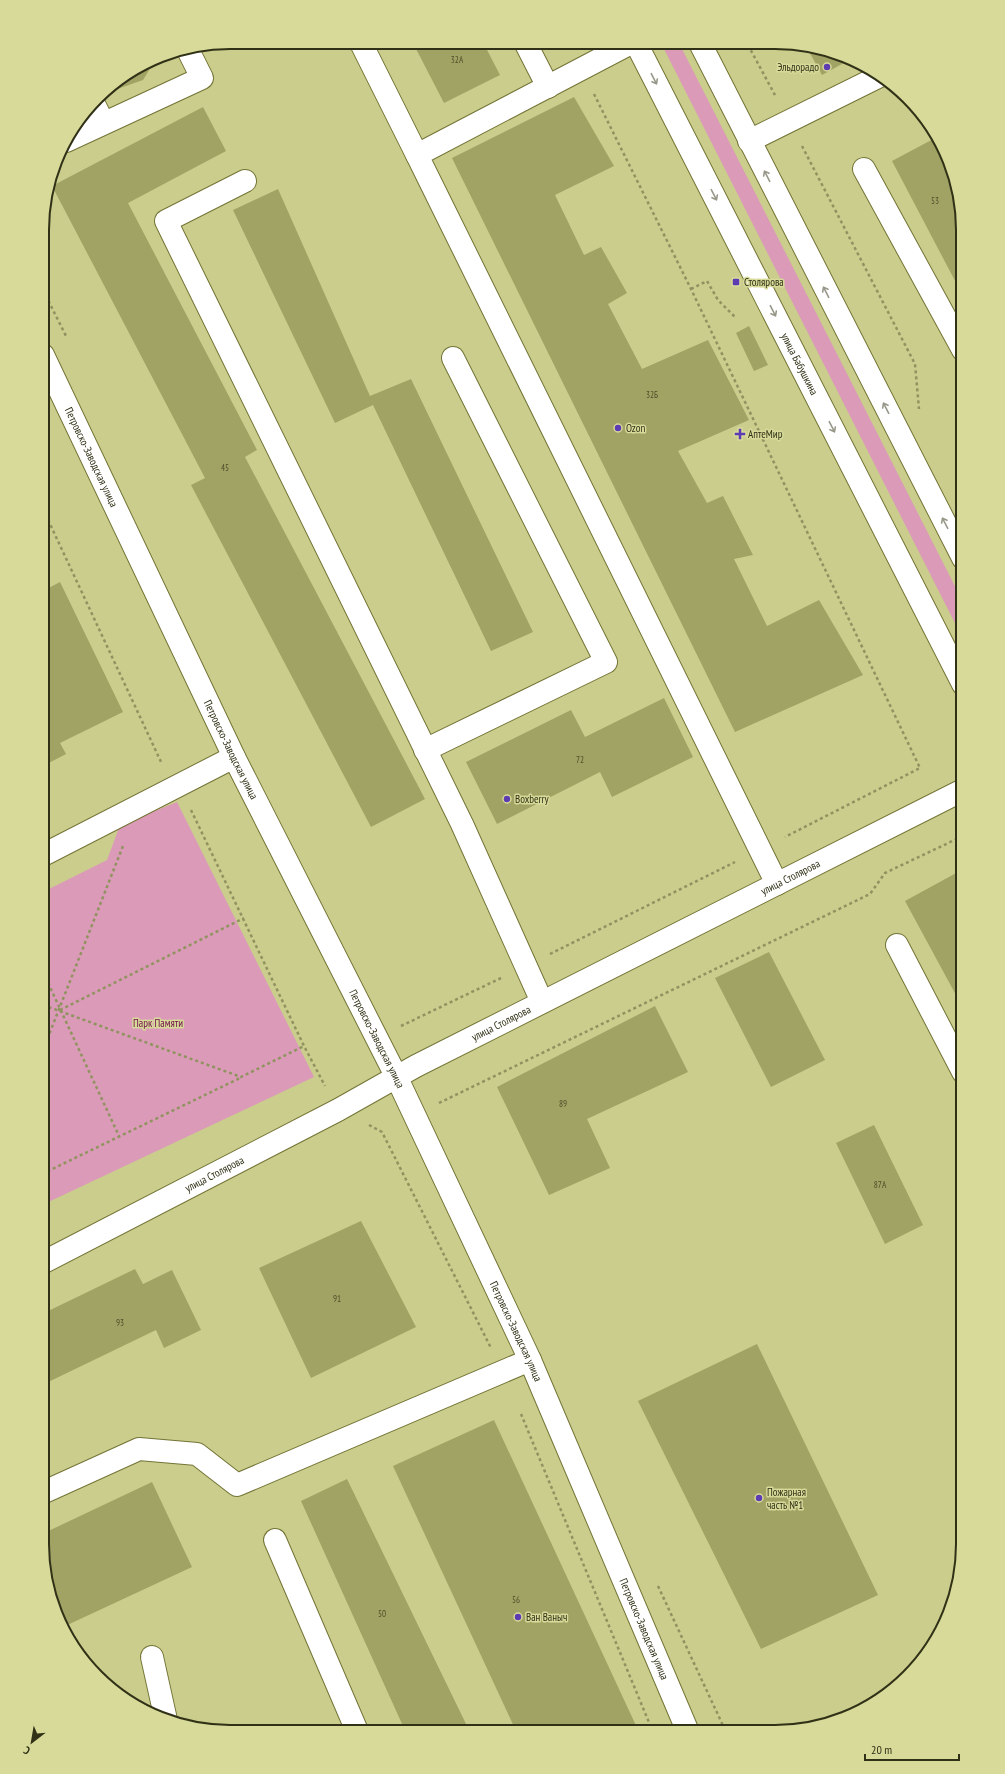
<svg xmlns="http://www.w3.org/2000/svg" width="1005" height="1774" viewBox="0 0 1005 1774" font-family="'PT Sans Narrow',sans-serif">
	<rect width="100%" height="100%" fill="#cacd8c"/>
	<g fill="#db9ab8">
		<path d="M 662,45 L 680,45 L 963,602 L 963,639 Z"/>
		<path d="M 177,802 L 314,1077 L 42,1205 L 43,892 L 107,860 L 120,825 Z"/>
	</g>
	<g fill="#a1a364">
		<path d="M 413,43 L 484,44 L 500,75 L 444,103 Z"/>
		<path d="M 806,46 L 811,46 L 851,59 L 822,75 Z"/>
		<path d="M 157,57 L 143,80 L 106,93 L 106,89 Z"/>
		<path d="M 574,97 L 614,166 L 555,195 L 584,255 L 601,247 L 627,293 L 608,304 L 642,369 L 708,340 L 749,420 L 678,451 L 707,503 L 723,496 L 753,555 L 734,559 L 767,626 L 819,600 L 863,675 L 735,732 L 452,158 Z"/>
		<path d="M 203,107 L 226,151 L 128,203 L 257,450 L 245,457 L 425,799 L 371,827 L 191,485 L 205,478 L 52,186 Z"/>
		<path d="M 937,137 L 953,170 L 963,230 L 963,296 L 892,161 Z"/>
		<path d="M 278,189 L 370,396 L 411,379 L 533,632 L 491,651 L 373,405 L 335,423 L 233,210 Z"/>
		<path d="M 749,326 L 768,365 L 754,371 L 736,333 Z"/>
		<path d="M 60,582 L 123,712 L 60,743 L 66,754 L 43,766 L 43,591 Z"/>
		<path d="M 664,698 L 693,757 L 612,797 L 600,772 L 497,824 L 466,762 L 571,710 L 585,737 Z"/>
		<path d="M 958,872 L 963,882 L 963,1008 L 905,901 Z"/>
		<path d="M 769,952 L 825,1060 L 771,1087 L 715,978 Z"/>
		<path d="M 655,1006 L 688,1072 L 587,1119 L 610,1168 L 549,1195 L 497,1087 Z"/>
		<path d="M 874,1125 L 923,1225 L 885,1244 L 836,1143 Z"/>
		<path d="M 361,1221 L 416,1327 L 311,1378 L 259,1268 Z"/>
		<path d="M 135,1269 L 143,1284 L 172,1270 L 201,1330 L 164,1348 L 156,1330 L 42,1385 L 42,1314 Z"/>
		<path d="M 757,1344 L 878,1595 L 761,1649 L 638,1401 Z"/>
		<path d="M 42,1392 L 50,1407 L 42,1411 Z"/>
		<path d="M 494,1420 L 639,1732 L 516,1731 L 393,1466 Z"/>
		<path d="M 347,1479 L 467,1726 L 465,1731 L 401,1731 L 403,1726 L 301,1501 Z"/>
		<path d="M 152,1482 L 192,1567 L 63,1627 L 52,1604 L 42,1544 L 42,1534 Z"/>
	</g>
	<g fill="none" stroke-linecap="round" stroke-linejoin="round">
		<defs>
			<g id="minor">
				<path d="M 361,43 L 417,155"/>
				<path d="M 526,44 L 548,87"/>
				<path d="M 629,44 L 417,155 L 777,884"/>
				<path d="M 94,104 L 103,122"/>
				<path d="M 66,141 L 202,78 L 188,50"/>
				<path d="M 749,141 L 880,76"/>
				<path d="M 864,169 L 963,350"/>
				<path d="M 245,181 L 166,221 L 462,824 L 542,1002"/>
				<path id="s1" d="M 43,355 L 234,757 L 396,1076 L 530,1360 L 688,1732"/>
				<path d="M 425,750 L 606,662 L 453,358"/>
				<path d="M 43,855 L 234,757"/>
				<path d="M 897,945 L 963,1072"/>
				<path id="s2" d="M 42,1263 L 338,1110 L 416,1066 L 963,790"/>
				<path d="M 42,1493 L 139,1449 L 197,1454 L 237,1485 L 530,1360"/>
				<path d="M 275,1540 L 357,1731"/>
				<path d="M 152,1657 L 166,1720"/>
			</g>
			<g id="major">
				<path id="s3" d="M 637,45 L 963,684"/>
				<path d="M 701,45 L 963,558"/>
			</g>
		</defs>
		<use href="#minor" stroke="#737436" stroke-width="24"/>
		<use href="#major" stroke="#737436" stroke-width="24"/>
		<g stroke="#909360" stroke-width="2.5" stroke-dasharray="3 3" stroke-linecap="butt">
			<path d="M 748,45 L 776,97"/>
			<path d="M 594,94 L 691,289 L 920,768 L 785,837"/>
			<path d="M 802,146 L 915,364 L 919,409"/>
			<path d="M 691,289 L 707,281 L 718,300 L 736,318"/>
			<path d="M 43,290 L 67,338"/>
			<path d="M 43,509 L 162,764"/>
			<path d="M 191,810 L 304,1046 L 325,1086"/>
			<path d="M 550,954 L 735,862"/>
			<path d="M 43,972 L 119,1136"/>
			<path d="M 43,1005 L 241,1077 L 304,1046"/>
			<path d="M 60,1010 L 244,918"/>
			<path d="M 401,1026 L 501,978"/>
			<path d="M 43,1050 L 123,846"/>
			<path d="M 439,1103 L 870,894 L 885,873 L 963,836"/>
			<path d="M 369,1125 L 382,1132 L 491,1348"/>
			<path d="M 42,1174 L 240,1078"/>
			<path d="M 521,1414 L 653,1732"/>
			<path d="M 658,1586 L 726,1732"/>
		</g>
		<use href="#minor" stroke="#fff" stroke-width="22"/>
		<use href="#major" stroke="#fff" stroke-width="22"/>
	</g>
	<defs><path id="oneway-shaft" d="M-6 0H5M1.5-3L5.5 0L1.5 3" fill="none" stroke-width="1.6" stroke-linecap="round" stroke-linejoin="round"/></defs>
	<g stroke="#98988a">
		<use href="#oneway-shaft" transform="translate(654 79) rotate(63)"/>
		<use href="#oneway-shaft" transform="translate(767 176) rotate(-117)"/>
		<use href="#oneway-shaft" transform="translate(714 195) rotate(63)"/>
		<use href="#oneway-shaft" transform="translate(826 292) rotate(-117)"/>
		<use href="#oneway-shaft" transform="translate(773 311) rotate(63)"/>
		<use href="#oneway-shaft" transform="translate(886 408) rotate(-117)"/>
		<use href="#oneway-shaft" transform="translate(832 427) rotate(63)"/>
		<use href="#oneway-shaft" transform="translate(945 523) rotate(-117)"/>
	</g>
	<g fill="#5c3bb3" stroke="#d7da99" stroke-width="1.5">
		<circle cx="827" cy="67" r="4"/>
		<rect x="732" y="278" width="8" height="8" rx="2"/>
		<circle cx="618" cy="428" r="4"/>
		<path d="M738 428h4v4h4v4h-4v4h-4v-4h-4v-4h4z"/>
		<circle cx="507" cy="799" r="4"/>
		<circle cx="759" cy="1498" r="4"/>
		<circle cx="518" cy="1617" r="4"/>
	</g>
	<g text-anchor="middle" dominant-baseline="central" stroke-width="3" stroke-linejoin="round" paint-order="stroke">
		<g font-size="9" fill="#4c4e2a">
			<text x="457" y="59">32А</text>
			<text x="935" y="200">53</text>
			<text x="652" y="394">32Б</text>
			<text x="225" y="467">45</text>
			<text x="580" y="759">72</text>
			<text x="563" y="1103">89</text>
			<text x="880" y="1184">87А</text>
			<text x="337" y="1298">91</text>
			<text x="120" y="1322">93</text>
			<text x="516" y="1599">56</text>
			<text x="382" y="1613">50</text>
		</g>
		<g font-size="11" fill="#303116" stroke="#d7da99" text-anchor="start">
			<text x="819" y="67" text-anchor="end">Эльдорадо</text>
			<text x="744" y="282">Столярова</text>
			<text x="626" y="428">Ozon</text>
			<text x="748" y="434">АптеМир</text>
			<text x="515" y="799">Boxberry</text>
			<text x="767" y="1492">Пожарная<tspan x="767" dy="13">часть №1</tspan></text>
			<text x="526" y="1617">Ван Ваныч</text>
		</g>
		<g font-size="11" fill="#303116" stroke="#d7da99">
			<text stroke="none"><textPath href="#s3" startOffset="358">улица Бабушкина</textPath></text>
			<text stroke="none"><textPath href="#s1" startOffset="113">Петровско-Заводская улица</textPath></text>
			<text stroke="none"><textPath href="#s1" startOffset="437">Петровско-Заводская улица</textPath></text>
			<text stroke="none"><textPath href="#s2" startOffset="842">улица Столярова</textPath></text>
			<text stroke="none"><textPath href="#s2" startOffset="518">улица Столярова</textPath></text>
			<text stroke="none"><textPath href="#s1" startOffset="761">Петровско-Заводская улица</textPath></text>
			<text stroke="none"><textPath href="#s2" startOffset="194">улица Столярова</textPath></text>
			<text stroke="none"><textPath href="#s1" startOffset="1085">Петровско-Заводская улица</textPath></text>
			<text stroke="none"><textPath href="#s1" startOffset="1409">Петровско-Заводская улица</textPath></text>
		</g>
		<g font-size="11" fill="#710e4a" stroke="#d7da99">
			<text x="158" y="1023">Парк Памяти</text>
		</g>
	</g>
	<path d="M0 0H1005V1774H0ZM230 49H775A181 181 0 0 1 956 230V1544A181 181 0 0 1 775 1725H230A181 181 0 0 1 49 1544V230A181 181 0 0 1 230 49Z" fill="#d7da99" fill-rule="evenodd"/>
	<path fill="none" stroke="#303116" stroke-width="2" d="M230 49H775A181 181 0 0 1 956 230V1544A181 181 0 0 1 775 1725H230A181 181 0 0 1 49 1544V230A181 181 0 0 1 230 49Z"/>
	<g transform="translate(32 1742) rotate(211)" stroke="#d7da99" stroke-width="3" paint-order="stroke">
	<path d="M0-3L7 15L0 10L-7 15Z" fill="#303116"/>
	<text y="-6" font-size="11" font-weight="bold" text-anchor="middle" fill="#303116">С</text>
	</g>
	<path d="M865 1754v6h94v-6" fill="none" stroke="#303116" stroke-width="2"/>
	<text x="871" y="1754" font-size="12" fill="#303116" stroke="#d7da99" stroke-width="3" paint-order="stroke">20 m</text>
</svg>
